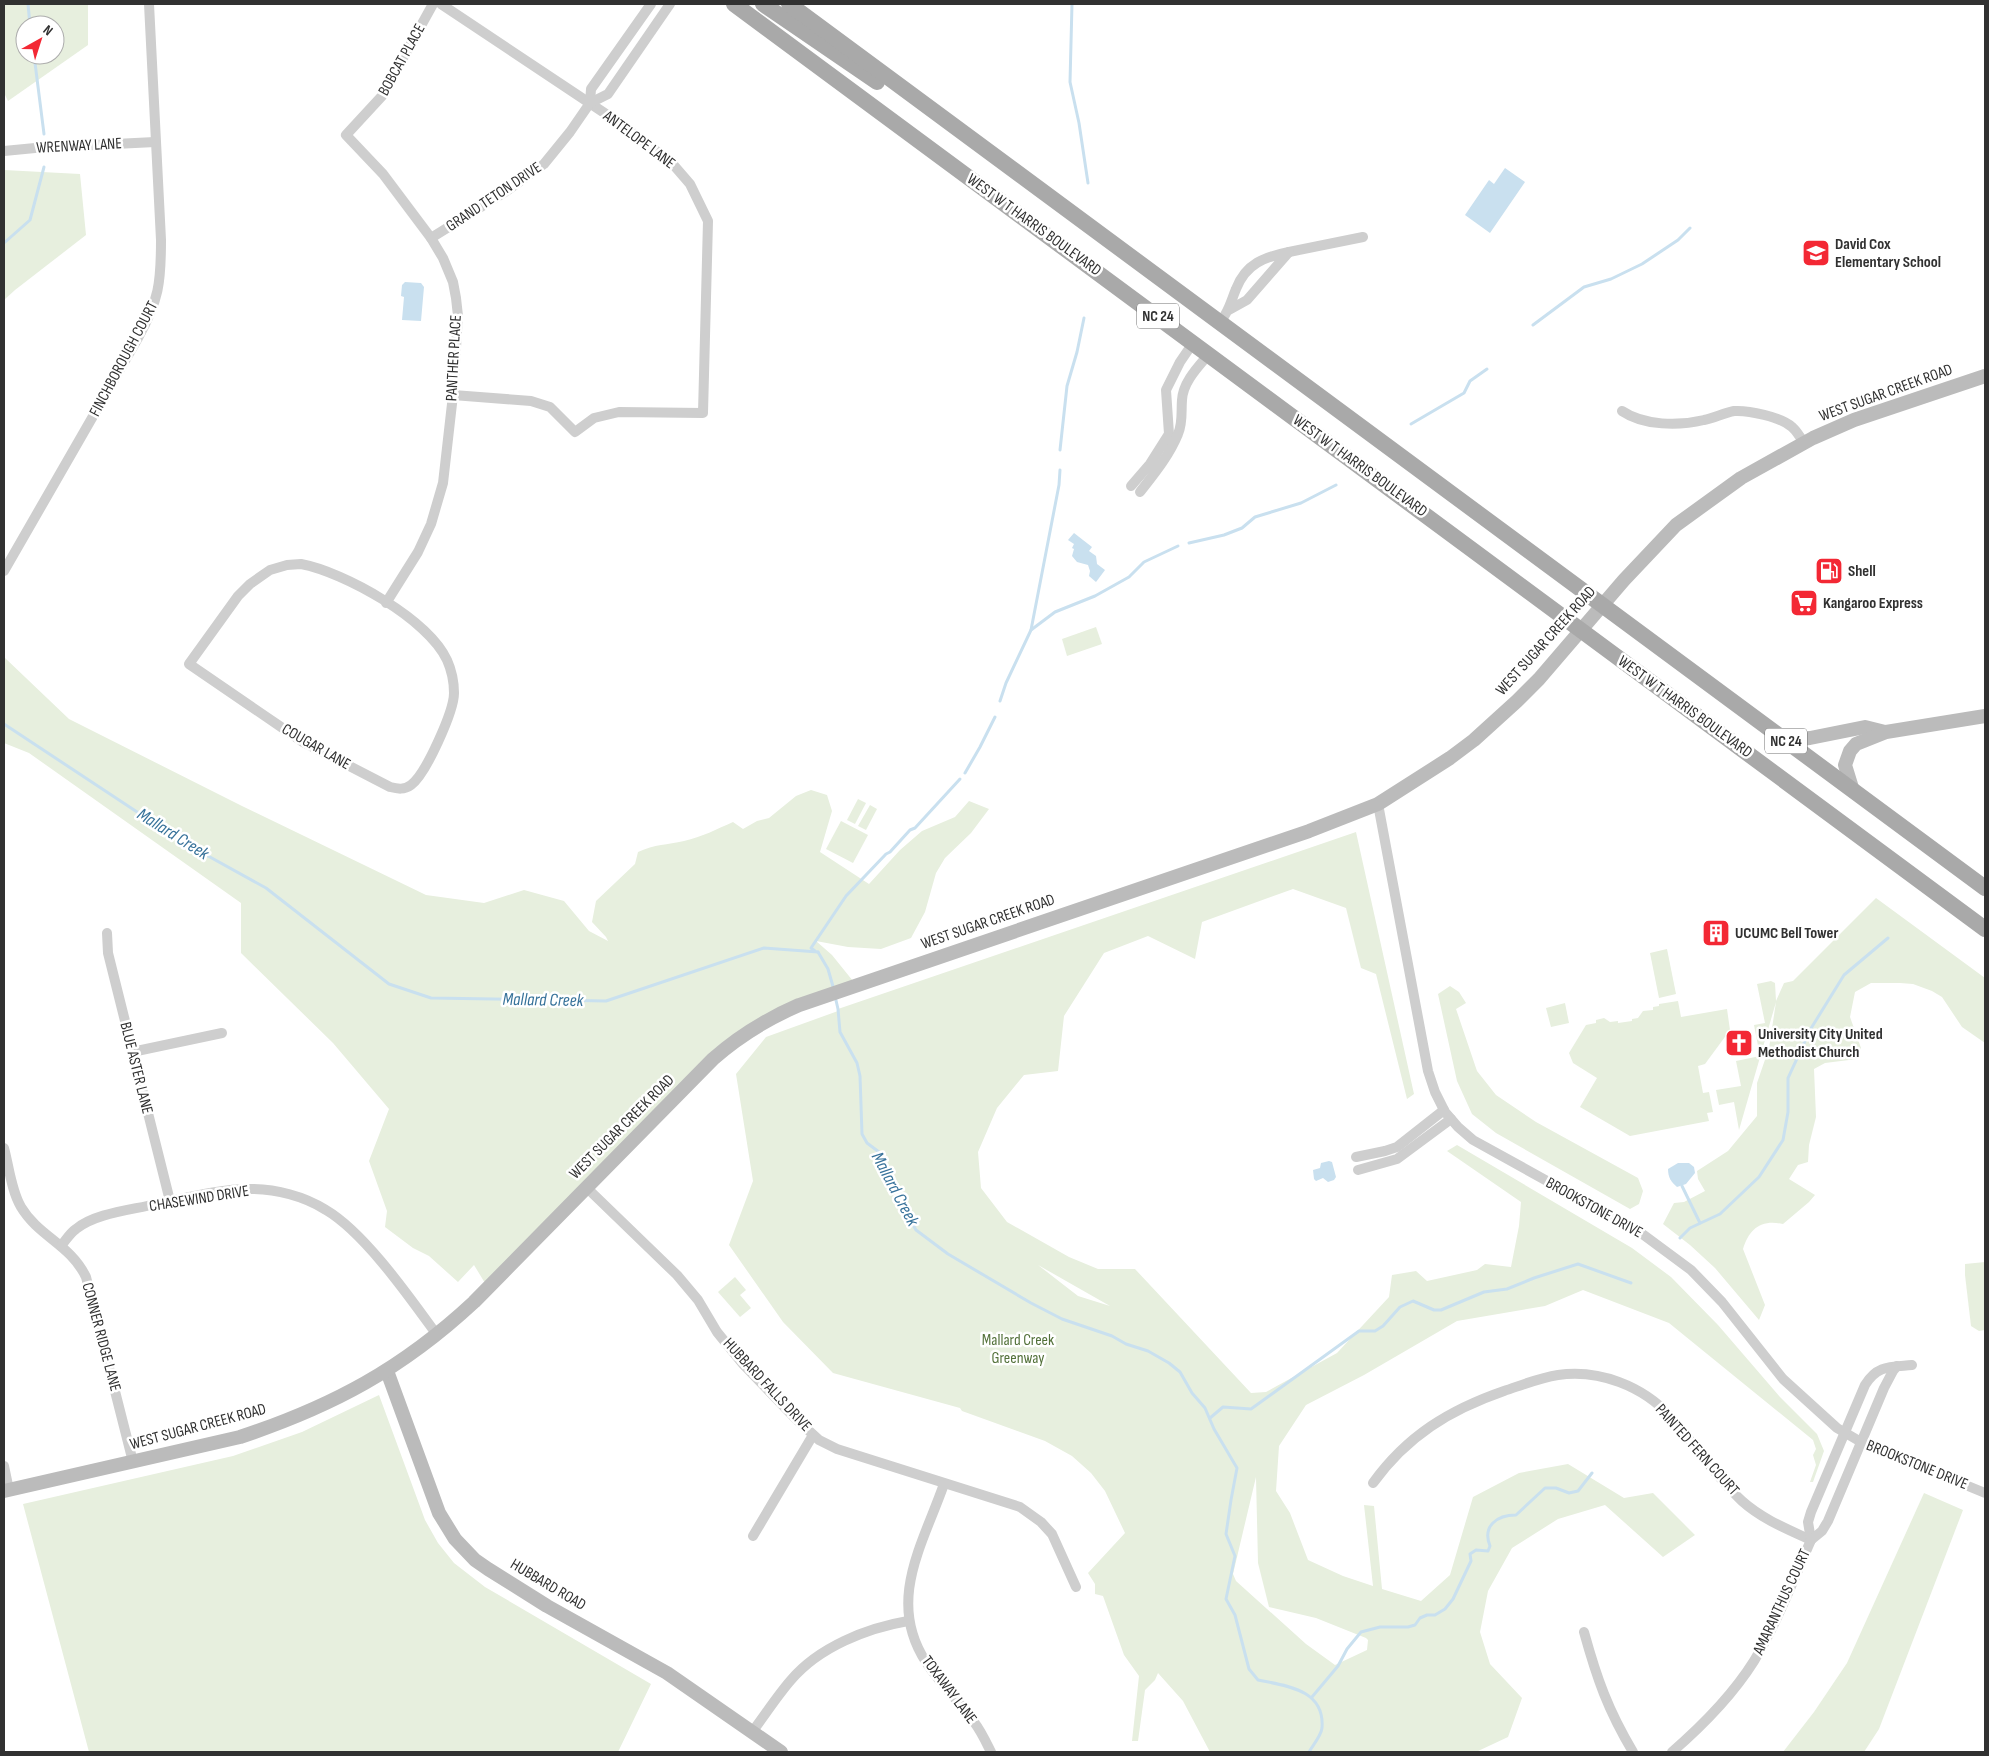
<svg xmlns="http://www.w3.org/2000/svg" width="1989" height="1756" viewBox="0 0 1989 1756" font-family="'Sofia Sans Condensed',sans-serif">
	<rect width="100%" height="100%" fill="#fff"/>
	<g fill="#e7efde" fill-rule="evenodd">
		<path d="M 4,4 L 88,4 L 88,45 L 8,101 L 4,93 ZM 25,25 L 55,25 L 55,55 L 25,55 Z"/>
		<path d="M 4,170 L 80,174 L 86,235 L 15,290 L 4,300 Z"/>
		<path d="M 1096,627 L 1102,644 L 1067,656 L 1062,639 Z"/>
		<path d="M 4,657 L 69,719 L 242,806 L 426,895 L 484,903 L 524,890 L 564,901 L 589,931 L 608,941 L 606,937 L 592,922 L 596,901 L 635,864 L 638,852 C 655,844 667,845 684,841 C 702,837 717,829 733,822 L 743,829 L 757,821 L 769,818 L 796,796 L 811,790 L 827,795 L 832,811 L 820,852 L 869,884 L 900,850 L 922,831 L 955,817 L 969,801 L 989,809 L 971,833 L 945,858 L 936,873 L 925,912 L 911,938 L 881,949 L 848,947 L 816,941 L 832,955 L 857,986 L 750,1030 L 488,1288 L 474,1265 L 458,1282 L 429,1256 L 413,1248 L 385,1227 L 387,1211 L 369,1161 L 389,1109 L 333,1043 L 241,953 L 241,903 L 29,753 L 4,743 Z"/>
		<path d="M 858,799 L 866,803 L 855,824 L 847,820 Z"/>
		<path d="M 870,805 L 877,809 L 866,830 L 858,826 Z"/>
		<path d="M 841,821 L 868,835 L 853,863 L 826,849 Z"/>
		<path d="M 1356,832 L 1414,1094 L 1407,1099 L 1376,974 L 1361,968 L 1346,908 L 1293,889 L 1202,922 L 1195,959 L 1148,936 L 1104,953 L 1064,1016 L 1058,1071 L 1024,1075 L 997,1108 L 978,1152 L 981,1188 L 1007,1222 L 1069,1257 L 1098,1269 L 1135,1269 L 1251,1393 L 1266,1392 L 1337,1353 L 1389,1297 L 1392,1275 L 1416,1271 L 1427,1281 L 1477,1270 L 1485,1264 L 1511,1267 L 1519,1226 L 1521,1202 L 1447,1151 L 1457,1145 L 1632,1248 L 1671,1277 L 1718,1325 L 1780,1397 L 1817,1434 L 1824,1451 L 1813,1482 L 1810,1482 L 1816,1465 L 1813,1455 L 1816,1449 L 1813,1440 L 1669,1323 L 1583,1290 L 1545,1306 L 1457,1321 L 1364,1375 L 1306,1405 L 1279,1446 L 1276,1491 L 1290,1513 L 1308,1560 L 1343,1576 L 1373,1586 L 1364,1505 L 1374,1506 L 1382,1589 L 1421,1601 L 1450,1575 L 1473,1497 L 1519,1473 L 1568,1464 L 1624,1498 L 1653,1493 L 1695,1535 L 1663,1557 L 1605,1505 L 1558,1519 L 1512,1548 L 1488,1591 L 1480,1632 L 1490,1664 L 1522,1698 L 1508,1737 L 1476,1752 L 1210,1752 L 1183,1701 L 1158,1673 L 1155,1680 L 1145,1690 L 1138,1741 L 1132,1741 L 1139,1676 L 1124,1655 L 1103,1596 L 1095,1594 L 1095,1584 L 1088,1573 L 1125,1533 L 1105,1491 L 1091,1473 L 1072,1456 L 1045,1441 L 962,1411 L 960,1408 L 833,1373 L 783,1322 L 729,1245 L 753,1181 L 736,1074 L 766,1037 L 838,1011 L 838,1009 ZM 1038,1265 L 1110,1306 L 1078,1296 ZM 1256,1477 L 1258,1563 L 1269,1607 L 1316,1618 L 1366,1638 L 1368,1640 L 1367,1650 L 1335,1665 L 1306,1644 L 1236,1581 L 1233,1574 Z"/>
		<path d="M 1876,898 L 1985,978 L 1985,1043 L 1962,1027 L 1942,997 L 1932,991 L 1913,984 L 1900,983 L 1871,983 L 1855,992 L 1850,1017 L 1861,1048 L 1857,1059 L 1825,1063 L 1814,1069 L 1816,1117 L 1809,1145 L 1808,1162 L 1798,1165 L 1789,1179 L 1815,1195 L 1809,1202 L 1783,1224 C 1761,1219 1749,1229 1743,1249 L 1765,1305 L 1759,1320 L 1715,1268 L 1690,1245 L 1663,1224 L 1674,1203 L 1684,1202 L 1705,1191 L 1698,1179 L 1697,1171 L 1728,1151 L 1757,1116 L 1757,1083 L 1769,1048 L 1776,1002 L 1739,1130 L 1734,1102 L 1719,1105 L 1716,1090 L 1741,1086 L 1736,1061 L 1760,1056 L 1754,1025 L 1765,1023 L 1757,984 L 1771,981 L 1775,983 L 1776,1001 L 1784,983 L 1793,981 Z"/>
		<path d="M 1667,949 L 1676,994 L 1659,998 L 1650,953 Z"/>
		<path d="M 1450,986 L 1459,992 L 1466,1003 L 1456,1009 L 1477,1071 L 1496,1095 L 1536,1122 L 1638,1178 L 1643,1191 L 1639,1204 L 1630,1209 L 1496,1133 L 1472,1114 L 1457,1081 L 1438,994 Z"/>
		<path d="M 1678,1001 L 1681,1017 L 1727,1009 L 1730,1030 L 1705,1064 L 1698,1066 L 1703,1093 L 1709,1092 L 1713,1112 L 1707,1113 L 1709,1121 L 1630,1136 L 1580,1107 L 1597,1078 L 1573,1063 L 1569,1053 L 1586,1025 L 1596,1023 L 1596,1020 L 1604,1018 L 1610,1022 L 1618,1021 L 1618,1023 L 1632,1021 L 1632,1019 L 1638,1018 L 1643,1011 L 1653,1010 L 1653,1007 L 1659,1006 L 1659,1004 Z"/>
		<path d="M 1565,1003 L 1569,1023 L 1551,1027 L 1546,1008 Z"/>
		<path d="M 1985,1262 L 1985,1330 L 1979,1331 L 1971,1326 L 1965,1275 L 1965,1264 Z"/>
		<path d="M 735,1277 L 746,1290 L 740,1295 L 751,1308 L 740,1317 L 718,1292 Z"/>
		<path d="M 379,1395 L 425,1520 L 438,1543 L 454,1563 L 485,1587 L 651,1684 L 618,1752 L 89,1752 L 23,1504 L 233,1456 L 302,1432 Z"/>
		<path d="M 1924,1493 L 1963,1510 L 1879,1729 L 1864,1752 L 1783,1752 L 1814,1712 L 1847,1663 Z"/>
	</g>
	<g fill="#c9e0ef">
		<path d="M 1505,168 L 1525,182 L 1490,233 L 1465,215 L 1489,180 L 1494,184 Z"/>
		<path d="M 405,282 L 421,283 L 424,287 L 421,321 L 402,320 L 404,297 L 401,296 L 402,285 Z"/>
		<path d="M 1074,533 L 1092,547 L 1089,551 L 1096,556 L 1097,564 L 1105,570 L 1096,582 L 1089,576 L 1090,571 L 1088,565 L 1077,562 L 1072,556 L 1074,549 L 1072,548 L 1074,544 L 1068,540 Z"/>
		<path d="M 1329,1161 L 1332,1162 L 1336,1177 L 1334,1180 L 1328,1182 L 1323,1178 L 1316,1181 L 1314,1179 L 1313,1170 L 1320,1168 L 1321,1163 Z"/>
		<path d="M 1678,1163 L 1689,1163 L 1694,1167 L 1695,1173 L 1686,1184 L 1677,1187 C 1671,1182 1668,1177 1668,1169 Z"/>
	</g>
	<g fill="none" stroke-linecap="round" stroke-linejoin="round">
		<g stroke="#c9e0ef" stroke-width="3">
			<path d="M 28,4 L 30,25"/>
			<path d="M 1072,4 L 1070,82 L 1079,123 L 1088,183"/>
			<path d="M 34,55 L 44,134"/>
			<path d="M 4,243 L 30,220 L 44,167"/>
			<path d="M 1533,325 L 1584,287 L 1611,279 L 1642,264 L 1678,240 L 1690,228"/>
			<path d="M 1411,424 L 1464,393 L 1470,381 L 1487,369"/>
			<path d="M 1060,450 L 1067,386 L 1077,352 L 1084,318"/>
			<path d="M 1189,543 L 1224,535 L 1242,528 L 1255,517 L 1301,503 L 1336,485"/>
			<path d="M 1031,630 L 1055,612 L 1095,596 L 1129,577 L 1144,562 L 1178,546"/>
			<path d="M 1000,701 L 1006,683 L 1031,630 L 1059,485 L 1060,470"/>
			<path d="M 4,724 L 181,841 L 266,888 L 389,984 L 431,998 L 606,1001 L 764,948 L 818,952"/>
			<path d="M 965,773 L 980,747 L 995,717"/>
			<path d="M 815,951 L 811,948 L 846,896 L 886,854 L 890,852 L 910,830 L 915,828 L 960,779"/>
			<path d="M 818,952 L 828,969 L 834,990"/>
			<path d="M 835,996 L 838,1009 L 840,1032 L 857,1063 L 860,1076 L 862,1134 L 867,1143 L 879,1152 L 882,1165 L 897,1187 L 905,1211 L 916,1230 L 948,1254 L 1031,1303 L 1062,1319 L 1112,1336 L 1126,1344 L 1148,1351 L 1169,1363 L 1180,1372 L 1192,1393 L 1205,1408 L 1214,1429 L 1237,1468 L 1231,1500 L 1226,1534 L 1235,1556 L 1226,1599 L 1235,1615 L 1249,1669 L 1258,1680 C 1286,1686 1325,1689 1322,1728 C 1321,1736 1313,1745 1309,1752"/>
			<path d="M 1682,1186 L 1700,1223"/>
			<path d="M 1680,1238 L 1690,1228 L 1720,1214 L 1759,1177 L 1783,1140 L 1788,1112 L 1788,1078 L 1810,1030 L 1844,975 L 1888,938"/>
			<path d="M 1210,1418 L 1223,1407 L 1251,1409 L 1359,1331 L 1375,1331 L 1383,1326 L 1400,1307 L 1413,1301 L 1434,1310 L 1441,1310 L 1484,1292 L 1507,1289 L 1534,1278 L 1578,1264 L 1631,1283"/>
			<path d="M 1312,1697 L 1338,1666 L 1347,1649 L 1361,1632 L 1380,1627 L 1408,1627 L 1415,1625 L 1420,1618 L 1427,1615 L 1435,1615 L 1445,1609 L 1453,1599 L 1471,1561 L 1470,1554 L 1476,1550 L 1488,1551 L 1490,1546 C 1482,1526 1497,1515 1516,1515 L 1545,1488 L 1556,1488 L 1569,1493 L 1578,1491 L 1592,1473"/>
		</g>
		<g stroke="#cecece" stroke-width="10">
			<path d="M 441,4 L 618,122 L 671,162 L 690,184 L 708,221 L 703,413 L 619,412 L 594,418 L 575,432 L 550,407 L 531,401 L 453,395"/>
			<path d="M 590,103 L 608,94 L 670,4"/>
			<path d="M 4,151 L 35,148 L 155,142"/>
			<path d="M 431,238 L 508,190 L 544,164 L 570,132 L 590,103 L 591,89 L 651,4"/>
			<path d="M 1289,252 L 1363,237"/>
			<path d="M 1221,321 C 1229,311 1231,301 1236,289 C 1246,263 1265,257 1289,252 L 1247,300 L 1229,310"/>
			<path d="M 1622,411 C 1644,426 1679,426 1704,420 C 1714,418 1724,413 1734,411 C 1748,410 1781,417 1792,427 C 1797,431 1800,438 1804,442"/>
			<path d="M 1131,486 L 1150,464 L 1169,434 L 1166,390 L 1180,362 L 1193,343"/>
			<path d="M 1140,492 C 1154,474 1169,456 1178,434 C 1183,423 1181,412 1182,400 C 1183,382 1198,367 1209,354"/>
			<path d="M 301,564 C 344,572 428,619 447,660 C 451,669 454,682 454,693 C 454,711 426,774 411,785 C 404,790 398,789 390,787 L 303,742 L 189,664 L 238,596 L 250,584 L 270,570 L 287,565 Z"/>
			<path d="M 4,571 L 138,338 C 159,300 161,283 161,240 L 149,4"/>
			<path d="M 386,603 L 418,552 L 431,524 L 443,483 L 453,395 L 458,316 L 456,298 L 453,282 L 443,258 L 431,238 L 383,174 L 346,135 L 382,96 L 433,4"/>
			<path d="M 1378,804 L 1428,1071 L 1435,1092 L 1445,1112 L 1458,1127 L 1473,1140 L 1641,1233 L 1691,1270 L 1722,1302 L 1783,1379 L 1837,1428 L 1861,1442 L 1985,1493"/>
			<path d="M 107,933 L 108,953 L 170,1201"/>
			<path d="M 132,1052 L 222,1033"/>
			<path d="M 4,1148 C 9,1166 11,1190 21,1207 C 39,1237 70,1244 86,1277 L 133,1462"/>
			<path d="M 1356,1157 L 1385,1151 L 1397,1147 L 1444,1110"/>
			<path d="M 1358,1170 L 1397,1159 L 1451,1119"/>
			<path d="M 587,1188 L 677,1275 L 698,1300 L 717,1332 L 743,1364 L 795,1418 L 819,1440 L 837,1449 L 1020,1507 L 1041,1522 L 1052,1534 L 1076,1587"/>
			<path d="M 61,1246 C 66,1240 70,1233 76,1229 C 95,1213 132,1210 156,1204 C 186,1198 219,1189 250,1189 C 276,1189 304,1196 326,1210 C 365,1233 410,1298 437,1335"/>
			<path d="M 4,1466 L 9,1490"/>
			<path d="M 1373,1483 C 1407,1436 1449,1410 1504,1391 C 1522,1385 1539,1378 1558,1375 C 1599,1369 1643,1386 1671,1417 C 1695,1445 1715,1476 1742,1501 C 1762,1519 1787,1529 1811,1540"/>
			<path d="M 944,1484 C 923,1544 886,1601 926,1662 C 940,1684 959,1701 974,1722 C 981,1731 986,1742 991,1752"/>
			<path d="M 753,1536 L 813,1435"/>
			<path d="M 1811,1540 L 1808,1522 L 1811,1512 L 1865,1385 C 1877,1365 1890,1367 1912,1365"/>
			<path d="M 1584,1632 C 1597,1679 1608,1710 1633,1752"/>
			<path d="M 752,1732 C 765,1715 777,1696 791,1680 C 819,1647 867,1628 908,1621"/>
			<path d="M 1672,1752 C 1702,1726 1732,1696 1754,1661 C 1777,1623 1793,1581 1811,1540 L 1822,1531 L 1828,1521 L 1884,1388 L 1893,1371 L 1897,1366"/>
		</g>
		<g stroke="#bbb" stroke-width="14">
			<path d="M 1781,737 L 1797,739 L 1810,738 L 1865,727 L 1885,732"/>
			<path d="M 1853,791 L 1845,765 L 1850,751 L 1856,744 L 1886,732 L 1985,716"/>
			<path d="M 387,1371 L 439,1513 L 455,1539 L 475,1560 L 488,1569 L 547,1606 L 667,1673 L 781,1752"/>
			<path d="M 4,1491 L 240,1437 C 333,1406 402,1369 474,1302 L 713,1059 C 739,1036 767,1019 799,1005 L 1309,831 L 1378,804 L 1450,758 L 1474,740 L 1517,701 L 1539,679 L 1624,580 L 1676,525 L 1741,478 L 1813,438 L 1854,420 L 1985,376"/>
		</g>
		<g stroke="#a9a9a9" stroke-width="16">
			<path d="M 734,4 L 1985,929"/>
			<path d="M 763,4 L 877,82"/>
			<path d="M 789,4 L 1985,888"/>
		</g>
	</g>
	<defs>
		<symbol id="school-square" viewBox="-11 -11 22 22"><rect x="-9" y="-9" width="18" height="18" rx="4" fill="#f32834" stroke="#fff"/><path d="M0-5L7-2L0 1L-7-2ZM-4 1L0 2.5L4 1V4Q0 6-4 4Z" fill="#fff"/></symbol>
		<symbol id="fuel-square" viewBox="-11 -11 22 22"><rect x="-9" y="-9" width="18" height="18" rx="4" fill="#f32834" stroke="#fff"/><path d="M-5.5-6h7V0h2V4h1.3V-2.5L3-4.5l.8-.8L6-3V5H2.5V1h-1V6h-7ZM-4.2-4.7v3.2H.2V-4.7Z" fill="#fff"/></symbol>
		<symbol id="supermarket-square" viewBox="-11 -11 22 22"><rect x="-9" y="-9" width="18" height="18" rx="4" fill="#f32834" stroke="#fff"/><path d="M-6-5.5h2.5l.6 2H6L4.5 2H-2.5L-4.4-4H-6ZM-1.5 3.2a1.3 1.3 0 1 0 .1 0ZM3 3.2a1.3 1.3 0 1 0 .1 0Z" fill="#fff"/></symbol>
		<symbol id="building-square" viewBox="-11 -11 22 22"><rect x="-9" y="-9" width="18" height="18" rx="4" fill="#f32834" stroke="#fff"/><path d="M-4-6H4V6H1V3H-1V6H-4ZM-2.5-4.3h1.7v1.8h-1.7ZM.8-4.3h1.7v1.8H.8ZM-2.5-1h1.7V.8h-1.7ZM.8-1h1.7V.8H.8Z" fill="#fff"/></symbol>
		<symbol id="church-square" viewBox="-11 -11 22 22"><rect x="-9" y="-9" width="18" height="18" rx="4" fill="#f32834" stroke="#fff"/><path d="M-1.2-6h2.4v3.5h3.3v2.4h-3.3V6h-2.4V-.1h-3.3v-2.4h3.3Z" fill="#fff"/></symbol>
	</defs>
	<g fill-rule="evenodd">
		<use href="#school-square" x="1800" y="237" width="32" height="32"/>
		<use href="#fuel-square" x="1813" y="555" width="32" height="32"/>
		<use href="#supermarket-square" x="1788" y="587" width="32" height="32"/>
		<use href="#building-square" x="1700" y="917" width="32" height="32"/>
		<use href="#church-square" x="1723" y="1027" width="32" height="32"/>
	</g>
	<g text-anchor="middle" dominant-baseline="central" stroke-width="5" stroke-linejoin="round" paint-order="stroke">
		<g fill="#fff" stroke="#6f6f6f" stroke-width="1">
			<rect x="1137" y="303.5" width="42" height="25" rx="4"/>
			<rect x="1765" y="728.5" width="42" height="25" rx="4"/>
		</g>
		<g font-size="15" font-weight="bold" fill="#313131">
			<text x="1158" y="316">NC 24</text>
			<text x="1786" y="741">NC 24</text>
		</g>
		<g font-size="16" fill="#313131" stroke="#fff">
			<text transform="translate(402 60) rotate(-61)">BOBCAT PLACE</text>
			<text transform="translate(639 140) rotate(37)">ANTELOPE LANE</text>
			<text transform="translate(79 146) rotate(-3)">WRENWAY LANE</text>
			<text transform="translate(494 197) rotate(-34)">GRAND TETON DRIVE</text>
			<text transform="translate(1034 225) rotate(36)">WEST W T HARRIS BOULEVARD</text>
			<text transform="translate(454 358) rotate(-87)">PANTHER PLACE</text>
			<text transform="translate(124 359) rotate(-62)">FINCHBOROUGH COURT</text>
			<text transform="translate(1886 393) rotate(-20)">WEST SUGAR CREEK ROAD</text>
			<text transform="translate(1360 466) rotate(36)">WEST W T HARRIS BOULEVARD</text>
			<text transform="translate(1546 641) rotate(-48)">WEST SUGAR CREEK ROAD</text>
			<text transform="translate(1685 707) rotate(36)">WEST W T HARRIS BOULEVARD</text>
			<text transform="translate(316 747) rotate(30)">COUGAR LANE</text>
			<text transform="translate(988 922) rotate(-19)">WEST SUGAR CREEK ROAD</text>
			<text transform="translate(136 1068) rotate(76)">BLUE ASTER LANE</text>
			<text transform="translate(622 1127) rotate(-45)">WEST SUGAR CREEK ROAD</text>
			<text transform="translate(199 1199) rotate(-9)">CHASEWIND DRIVE</text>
			<text transform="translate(1594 1208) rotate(29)">BROOKSTONE DRIVE</text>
			<text transform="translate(101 1337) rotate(75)">CONNER RIDGE LANE</text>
			<text transform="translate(767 1385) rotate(47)">HUBBARD FALLS DRIVE</text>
			<text transform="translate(198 1427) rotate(-15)">WEST SUGAR CREEK ROAD</text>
			<text transform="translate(1697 1450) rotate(48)">PAINTED FERN COURT</text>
			<text transform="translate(1917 1465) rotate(22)">BROOKSTONE DRIVE</text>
			<text transform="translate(548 1585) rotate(31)">HUBBARD ROAD</text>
			<text transform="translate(1782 1602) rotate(-65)">AMARANTHUS COURT</text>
			<text transform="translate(949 1690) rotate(53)">TOXAWAY LANE</text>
		</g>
		<g font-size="16" font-weight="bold" fill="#313131" stroke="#fff" text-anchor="start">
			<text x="1835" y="244">David Cox<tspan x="1835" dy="18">Elementary School</tspan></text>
			<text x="1848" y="571">Shell</text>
			<text x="1823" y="603">Kangaroo Express</text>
			<text x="1735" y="933">UCUMC Bell Tower</text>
			<text x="1758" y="1034">University City United<tspan x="1758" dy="18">Methodist Church</tspan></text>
		</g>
		<g font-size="16" fill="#53713a" stroke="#fff">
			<text x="1018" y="1340">Mallard Creek<tspan x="1018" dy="18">Greenway</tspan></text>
		</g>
		<g font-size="18" font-style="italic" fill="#37729a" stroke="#fff">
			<text transform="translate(173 834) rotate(32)">Mallard Creek</text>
			<text transform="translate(543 1000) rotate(1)">Mallard Creek</text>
			<text transform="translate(895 1189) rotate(62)">Mallard Creek</text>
		</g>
	</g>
	<rect width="1989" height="1756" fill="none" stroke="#313131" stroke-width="10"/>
	<g transform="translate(40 40) rotate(39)"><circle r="24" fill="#ffffff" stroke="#adadad"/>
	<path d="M0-4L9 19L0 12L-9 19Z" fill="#f32834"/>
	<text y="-8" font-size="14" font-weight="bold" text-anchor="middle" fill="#313131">N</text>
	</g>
</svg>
